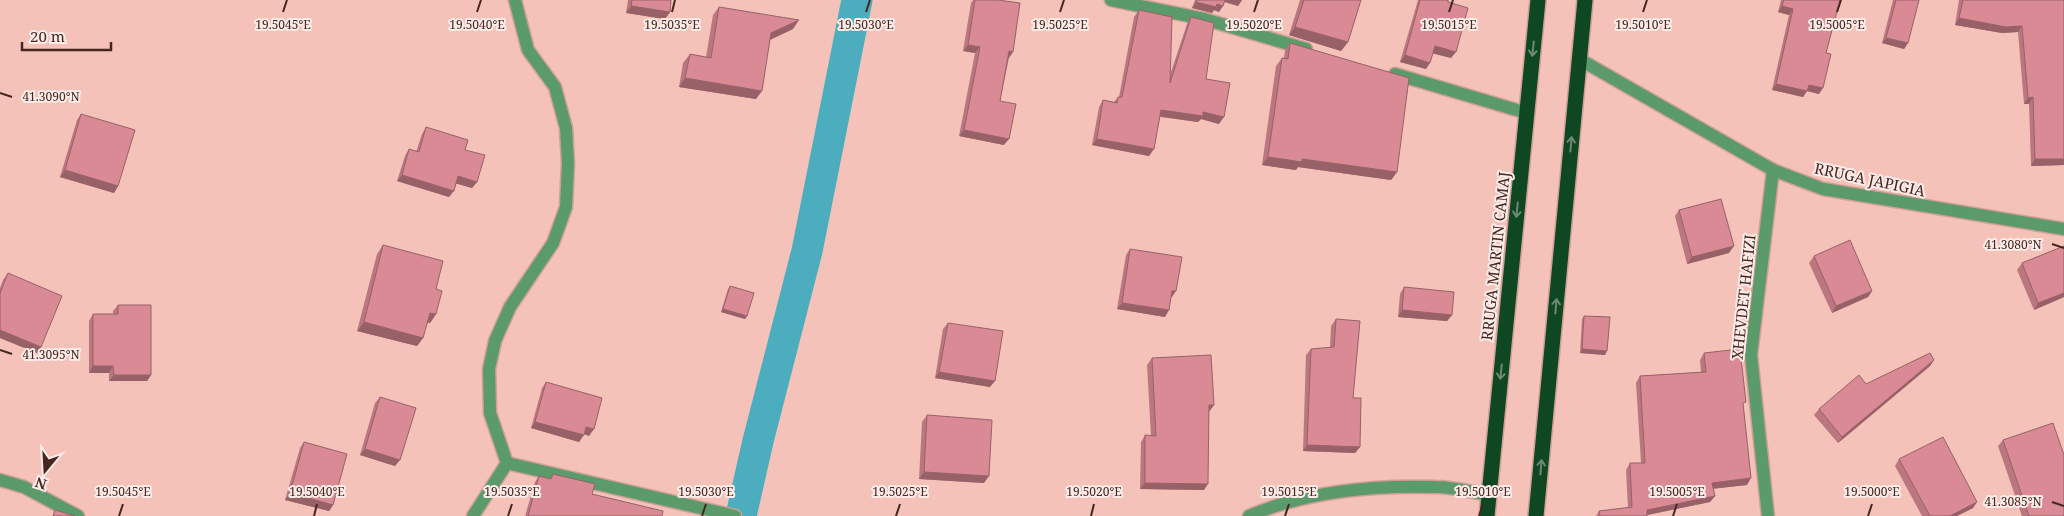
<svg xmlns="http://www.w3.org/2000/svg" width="2064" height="516" viewBox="0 0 2064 516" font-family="'Noto Serif',serif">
	<rect width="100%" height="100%" fill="#f4c2b9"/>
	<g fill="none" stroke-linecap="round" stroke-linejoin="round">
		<path stroke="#4badbd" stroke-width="31" d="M 741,516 L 758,441 L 807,251 L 857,0"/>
		<defs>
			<g id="minor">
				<path d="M 1111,0 L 1204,19 L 1306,49"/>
				<path d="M 1579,59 L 1773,170 L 1823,189 L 2064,229"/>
				<path d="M 1395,74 L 1527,113"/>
				<path d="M 507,463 L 490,413 L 489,369 L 495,341 L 510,307 L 553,243 L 566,207 L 568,163 L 566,128 L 555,87 L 528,50 L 515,0"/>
				<path d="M 507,463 L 735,516"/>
				<path d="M 0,480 L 24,487 L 78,516"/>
				<path d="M 473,516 L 507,463"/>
				<path d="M 1249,516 C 1307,491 1373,485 1436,487 C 1453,487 1472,492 1489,495"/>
				<path d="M 1768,516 L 1751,355 L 1773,170"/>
			</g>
			<g id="highway">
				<path d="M 1487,516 L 1538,0"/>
				<path d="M 1536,516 L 1585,0"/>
			</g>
		</defs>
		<use href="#minor" stroke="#cea097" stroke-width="15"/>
		<use href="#highway" stroke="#cea097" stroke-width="18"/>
		<use href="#minor" stroke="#5b9a6a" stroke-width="12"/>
		<use href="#highway" stroke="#0e4722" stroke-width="15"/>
	</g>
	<g fill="#bb7780">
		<path d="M 628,0 L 671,0 L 670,12 L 665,19 L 626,13 Z"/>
		<path d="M 973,0 L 998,0 L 1009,58 L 1000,101 L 1004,145 L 959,136 L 975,53 L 963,51 L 971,3 Z"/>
		<path d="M 1195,0 L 1242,0 L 1238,6 L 1224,2 L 1219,12 L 1214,10 L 1212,13 L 1192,8 Z"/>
		<path d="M 1300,0 L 1361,0 L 1348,42 L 1341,51 L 1289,35 Z"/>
		<path d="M 1418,0 L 1448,0 L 1448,2 L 1451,58 L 1433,53 L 1426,69 L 1400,62 Z"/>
		<path d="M 1781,0 L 1840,0 L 1826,53 L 1819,94 L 1807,91 L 1803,97 L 1772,90 L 1789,15 L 1778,12 Z"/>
		<path d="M 1893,0 L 1919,0 L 1908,43 L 1904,49 L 1882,43 Z"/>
		<path d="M 1959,0 L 2064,0 L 2064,165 L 2031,166 L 2029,104 L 2024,104 L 2018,32 L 2002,33 L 1955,25 Z"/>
		<path d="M 719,7 L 793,29 L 770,40 L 756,99 L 679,87 L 683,63 L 690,54 L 706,57 L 713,15 Z"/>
		<path d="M 1139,10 L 1170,75 L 1187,24 L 1191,17 L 1206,79 L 1219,124 L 1201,119 L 1198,122 L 1160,117 L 1149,156 L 1092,145 L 1099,107 L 1103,100 L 1114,102 L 1118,97 L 1119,97 L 1134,17 Z"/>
		<path d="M 1290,43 L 1397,172 L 1391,180 L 1298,167 L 1296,170 L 1262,165 L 1276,66 L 1282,58 L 1284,58 L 1285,51 Z"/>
		<path d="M 81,114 L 118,186 L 114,193 L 60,177 L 77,120 Z"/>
		<path d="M 426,127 L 465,150 L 477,182 L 472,188 L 456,183 L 449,197 L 397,181 L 405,156 L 409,149 L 416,152 L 422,134 Z"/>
		<path d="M 1679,210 L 1729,253 L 1687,264 L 1675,216 Z"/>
		<path d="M 383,245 L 436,314 L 430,323 L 427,322 L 423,338 L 417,346 L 357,331 L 377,254 Z"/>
		<path d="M 2064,246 L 2064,297 L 2034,310 L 2017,270 L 2022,263 Z"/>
		<path d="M 1130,249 L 1172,297 L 1171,297 L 1165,317 L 1117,309 L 1126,255 Z"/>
		<path d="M 1814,256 L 1872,291 L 1868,297 L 1832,313 L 1809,263 Z"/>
		<path d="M 8,273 L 41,347 L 37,353 L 0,338 L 0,288 L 3,280 Z"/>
		<path d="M 730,286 L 747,316 L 745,319 L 721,312 L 728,289 Z"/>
		<path d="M 1404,287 L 1452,315 L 1447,321 L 1398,317 L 1400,294 Z"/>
		<path d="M 118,305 L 151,375 L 147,381 L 109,381 L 109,373 L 89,373 L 89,321 L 93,314 L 113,314 L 113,311 Z"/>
		<path d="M 1584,316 L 1605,355 L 1580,353 L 1582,319 Z"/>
		<path d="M 1336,319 L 1360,447 L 1355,453 L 1303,451 L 1306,355 L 1311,349 L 1330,348 L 1331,326 Z"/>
		<path d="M 948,323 L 990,387 L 935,378 L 943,329 Z"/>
		<path d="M 1704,353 L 1743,406 L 1747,485 L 1713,489 L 1715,496 L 1710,502 L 1647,515 L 1647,516 L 1596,516 L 1599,511 L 1628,508 L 1626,470 L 1630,463 L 1641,463 L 1636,383 L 1640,376 L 1701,372 L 1700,360 Z"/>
		<path d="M 1152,358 L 1209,412 L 1204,490 L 1140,489 L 1141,442 L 1145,435 L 1151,436 L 1147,365 Z"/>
		<path d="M 1934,360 L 1930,366 L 1838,443 L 1814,415 L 1819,409 Z"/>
		<path d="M 546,382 L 589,436 L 584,434 L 579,442 L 531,428 L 542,388 Z"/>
		<path d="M 380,397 L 395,466 L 360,455 L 375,403 Z"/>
		<path d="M 927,415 L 984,483 L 919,479 L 922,422 Z"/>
		<path d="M 2003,440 L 2064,516 L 2022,516 L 1998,446 Z"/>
		<path d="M 304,442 L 333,505 L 329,511 L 285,500 L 300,448 Z"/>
		<path d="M 1899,459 L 1973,508 L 1957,516 L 1922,516 L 1895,466 Z"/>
		<path d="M 553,474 L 592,494 L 662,516 L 525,516 L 535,482 L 539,476 L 550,479 Z"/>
	</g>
	<g fill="#986168">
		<path d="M 1223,0 L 1242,0 L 1238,6 L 1222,1 Z"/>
		<path d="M 1196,2 L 1217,4 L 1223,6 L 1219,12 L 1214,10 L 1212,13 L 1192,8 Z"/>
		<path d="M 631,6 L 670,12 L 665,19 L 626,13 Z"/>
		<path d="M 1782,6 L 1793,9 L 1789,15 L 1778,12 Z"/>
		<path d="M 1959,18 L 2022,26 L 2018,32 L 2002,33 L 1955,25 Z"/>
		<path d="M 799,20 L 793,29 L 765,42 L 771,33 Z"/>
		<path d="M 1295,27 L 1348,42 L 1341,51 L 1289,35 Z"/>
		<path d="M 1886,38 L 1908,43 L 1904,49 L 1882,43 Z"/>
		<path d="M 968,45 L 980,47 L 975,53 L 963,51 Z"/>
		<path d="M 1435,46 L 1456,52 L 1451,58 L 1431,53 Z"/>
		<path d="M 1009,51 L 1013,52 L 1009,58 L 1005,58 Z"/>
		<path d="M 1405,55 L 1430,63 L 1426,69 L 1400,62 Z"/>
		<path d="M 685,78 L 762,91 L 756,99 L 679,87 Z"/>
		<path d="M 1776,84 L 1809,85 L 1823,88 L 1819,94 L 1807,91 L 1803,97 L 1772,90 Z"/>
		<path d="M 2033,97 L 2029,104 L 2024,104 L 2028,98 Z"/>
		<path d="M 1161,110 L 1203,112 L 1224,117 L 1219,124 L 1201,119 L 1198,122 L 1157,116 Z"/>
		<path d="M 964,130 L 1009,139 L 1004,145 L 959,136 Z"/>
		<path d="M 1097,139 L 1154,149 L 1149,156 L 1092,145 Z"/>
		<path d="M 1268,157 L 1302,159 L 1397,172 L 1391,180 L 1298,167 L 1296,170 L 1262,165 Z"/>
		<path d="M 2035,159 L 2064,159 L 2064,165 L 2031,166 Z"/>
		<path d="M 65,170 L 118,186 L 114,193 L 60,177 Z"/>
		<path d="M 402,175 L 454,191 L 449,197 L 397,181 Z"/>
		<path d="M 458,176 L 477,182 L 472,188 L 454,183 Z"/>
		<path d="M 1734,246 L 1729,253 L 1687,264 L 1692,257 Z"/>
		<path d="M 1172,291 L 1176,291 L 1172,297 L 1168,297 Z"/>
		<path d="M 1872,291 L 1868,297 L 1832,313 L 1836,306 Z"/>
		<path d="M 2064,293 L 2064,297 L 2034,310 L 2038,303 Z"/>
		<path d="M 1122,303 L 1169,310 L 1165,317 L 1117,309 Z"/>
		<path d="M 723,309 L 747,316 L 745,319 L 721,312 Z"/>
		<path d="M 1402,310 L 1452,315 L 1447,321 L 1398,317 Z"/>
		<path d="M 430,313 L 436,314 L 430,323 L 424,321 Z"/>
		<path d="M 364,322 L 423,338 L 417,346 L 357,331 Z"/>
		<path d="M 0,330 L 41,347 L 37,353 L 0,338 Z"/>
		<path d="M 1582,349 L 1607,351 L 1605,355 L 1580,353 Z"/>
		<path d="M 1934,360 L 1930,366 L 1838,443 L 1842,437 Z"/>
		<path d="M 93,366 L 113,366 L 109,373 L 89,373 Z"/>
		<path d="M 939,372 L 995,381 L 990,387 L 935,378 Z"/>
		<path d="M 114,375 L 151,375 L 147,381 L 109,381 Z"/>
		<path d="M 1209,405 L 1214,405 L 1209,412 Z"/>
		<path d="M 535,422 L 584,435 L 579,442 L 531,428 Z"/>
		<path d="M 586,427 L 594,429 L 589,436 L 582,433 Z"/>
		<path d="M 1307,445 L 1360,447 L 1355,453 L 1303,451 Z"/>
		<path d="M 365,449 L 400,460 L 395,466 L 360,455 Z"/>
		<path d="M 924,472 L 989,476 L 984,483 L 919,479 Z"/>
		<path d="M 1751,478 L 1747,485 L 1708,489 L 1712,483 Z"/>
		<path d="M 1145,483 L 1208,484 L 1204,490 L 1140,489 Z"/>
		<path d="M 290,493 L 333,505 L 329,511 L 285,500 Z"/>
		<path d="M 1715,496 L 1710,502 L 1642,516 L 1647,510 Z"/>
		<path d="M 1977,502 L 1973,508 L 1957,516 L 1950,516 Z"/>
	</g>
	<g fill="#d98a95" stroke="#986168">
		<path d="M 632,0 L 671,0 L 670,12 L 631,6 Z"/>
		<path d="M 975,0 L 998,0 L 1020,3 L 1013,52 L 1009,51 L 1000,101 L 1016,104 L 1009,139 L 964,130 L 980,47 L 968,45 Z"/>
		<path d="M 1197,0 L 1225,0 L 1223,6 L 1217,4 L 1216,7 L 1196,2 Z"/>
		<path d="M 1304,0 L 1361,0 L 1348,42 L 1295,27 Z"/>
		<path d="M 1420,0 L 1448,0 L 1448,2 L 1468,8 L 1456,52 L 1435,46 L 1430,63 L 1405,55 Z"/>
		<path d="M 1784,0 L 1840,0 L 1826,53 L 1831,54 L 1823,88 L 1809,85 L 1807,91 L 1776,84 L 1793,9 L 1782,6 Z"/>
		<path d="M 1896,0 L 1919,0 L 1908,43 L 1886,38 Z"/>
		<path d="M 1963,0 L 2064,0 L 2064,159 L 2035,159 L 2033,97 L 2028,98 L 2022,26 L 2006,27 L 1959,18 Z"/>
		<path d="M 719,7 L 799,20 L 771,33 L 762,91 L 685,78 L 690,54 L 711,58 Z"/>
		<path d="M 1139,10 L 1172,17 L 1170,83 L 1191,17 L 1214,23 L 1206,79 L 1230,83 L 1224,117 L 1203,112 L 1203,116 L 1161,110 L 1154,149 L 1097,139 L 1103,100 L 1117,103 L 1118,97 L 1122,97 Z"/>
		<path d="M 1290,43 L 1409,78 L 1397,172 L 1302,159 L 1302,162 L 1268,157 L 1282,58 L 1288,59 Z"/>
		<path d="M 81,114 L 135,130 L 118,186 L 65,170 Z"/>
		<path d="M 426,127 L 468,140 L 465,150 L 485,155 L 477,182 L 458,176 L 454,191 L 402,175 L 409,149 L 419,152 Z"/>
		<path d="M 1721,199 L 1734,246 L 1692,257 L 1679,210 Z"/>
		<path d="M 1850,240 L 1872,291 L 1836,306 L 1814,256 Z"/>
		<path d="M 383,245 L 443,261 L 436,289 L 442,291 L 436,314 L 430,313 L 423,338 L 364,322 Z"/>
		<path d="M 2064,246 L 2064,293 L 2038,303 L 2022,263 Z"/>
		<path d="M 1130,249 L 1182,257 L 1176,291 L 1172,291 L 1169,310 L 1122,303 Z"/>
		<path d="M 8,273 L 62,296 L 41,347 L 0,330 L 0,293 Z"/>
		<path d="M 730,286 L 754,293 L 747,316 L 723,309 Z"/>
		<path d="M 1404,287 L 1454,292 L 1452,315 L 1402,310 Z"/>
		<path d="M 118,305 L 151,305 L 151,375 L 114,375 L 113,366 L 93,366 L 93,314 L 118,314 Z"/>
		<path d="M 1584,316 L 1610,317 L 1607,351 L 1582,349 Z"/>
		<path d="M 1336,319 L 1360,321 L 1353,398 L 1361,398 L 1360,447 L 1307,445 L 1311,349 L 1334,347 Z"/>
		<path d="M 948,323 L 1003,331 L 995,381 L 939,372 Z"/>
		<path d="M 1740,349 L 1746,402 L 1743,403 L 1751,478 L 1712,483 L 1715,496 L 1647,510 L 1647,516 L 1600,516 L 1599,511 L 1632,507 L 1630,463 L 1645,463 L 1640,376 L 1706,372 L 1704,353 Z"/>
		<path d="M 1930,353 L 1934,360 L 1842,437 L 1819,409 L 1859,375 L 1866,384 Z"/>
		<path d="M 1211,355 L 1214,405 L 1209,405 L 1208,484 L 1145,483 L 1145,435 L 1156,436 L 1152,358 Z"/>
		<path d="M 546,382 L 602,398 L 594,429 L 586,427 L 584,435 L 535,422 Z"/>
		<path d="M 380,397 L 416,408 L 400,460 L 365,449 Z"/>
		<path d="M 927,415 L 992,420 L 989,476 L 924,472 Z"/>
		<path d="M 2053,423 L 2064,455 L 2064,516 L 2029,516 L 2003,440 Z"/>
		<path d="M 1943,437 L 1977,502 L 1950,516 L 1930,516 L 1899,459 Z"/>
		<path d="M 304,442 L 347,454 L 333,505 L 290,493 Z"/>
		<path d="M 553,474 L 595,484 L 592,494 L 663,511 L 662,516 L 528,516 L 539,476 L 551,479 Z"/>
		<path d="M 55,510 L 75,516 L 53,516 Z"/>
	</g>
	<defs><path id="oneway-shaft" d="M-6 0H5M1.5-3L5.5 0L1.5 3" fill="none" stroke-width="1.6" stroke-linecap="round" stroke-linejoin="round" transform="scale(1.25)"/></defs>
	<g stroke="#6e8972">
		<use href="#oneway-shaft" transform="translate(1533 49) rotate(96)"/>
		<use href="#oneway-shaft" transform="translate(1571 144) rotate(-85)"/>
		<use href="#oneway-shaft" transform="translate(1517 210) rotate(96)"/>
		<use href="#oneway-shaft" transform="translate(1556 306) rotate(-85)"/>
		<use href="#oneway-shaft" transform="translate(1501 372) rotate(96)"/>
		<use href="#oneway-shaft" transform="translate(1541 467) rotate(-85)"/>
	</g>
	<path fill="none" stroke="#452620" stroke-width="2" d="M 283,12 L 287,0M 477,12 L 481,0M 672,12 L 675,0M 866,12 L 870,0M 1060,12 L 1064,0M 1254,12 L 1258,0M 1449,12 L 1453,0M 1643,12 L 1647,0M 1837,12 L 1841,0M 0,93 L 12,97M 2052,244 L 2064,248M 0,350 L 12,354M 2052,502 L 2064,506M 119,516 L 123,504M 314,516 L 317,504M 508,516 L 512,504M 702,516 L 706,504M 896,516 L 900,504M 1091,516 L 1094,504M 1285,516 L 1289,504M 1479,516 L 1483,504M 1673,516 L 1677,504M 1868,516 L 1872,504"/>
	<g text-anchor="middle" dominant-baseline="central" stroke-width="4" stroke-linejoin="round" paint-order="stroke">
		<g font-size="15" fill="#452620" stroke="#feece9">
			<text transform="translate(1870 179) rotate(12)">RRUGA JAPIGIA</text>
			<text transform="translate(1495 256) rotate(-84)">RRUGA MARTIN CAMAJ</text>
			<text transform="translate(1743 297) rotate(-84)">XHEVDET HAFIZI</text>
		</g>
	</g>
	<g font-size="12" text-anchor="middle" fill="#452620" stroke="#feece9" stroke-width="4" stroke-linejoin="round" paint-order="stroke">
		<text x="283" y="29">19.5045°E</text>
		<text x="477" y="29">19.5040°E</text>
		<text x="672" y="29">19.5035°E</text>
		<text x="866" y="29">19.5030°E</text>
		<text x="1060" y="29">19.5025°E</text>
		<text x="1254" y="29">19.5020°E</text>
		<text x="1449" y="29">19.5015°E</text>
		<text x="1643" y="29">19.5010°E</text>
		<text x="1837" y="29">19.5005°E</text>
		<text x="51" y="101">41.3090°N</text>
		<text x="2013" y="249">41.3080°N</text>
		<text x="51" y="359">41.3095°N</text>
		<text x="123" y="496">19.5045°E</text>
		<text x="317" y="496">19.5040°E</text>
		<text x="512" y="496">19.5035°E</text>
		<text x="706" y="496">19.5030°E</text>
		<text x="900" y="496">19.5025°E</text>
		<text x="1094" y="496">19.5020°E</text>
		<text x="1289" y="496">19.5015°E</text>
		<text x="1483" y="496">19.5010°E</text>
		<text x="1677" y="496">19.5005°E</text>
		<text x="1872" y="496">19.5000°E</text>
		<text x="2013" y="506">41.3085°N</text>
	</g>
	<g transform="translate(45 471) rotate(198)" stroke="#feece9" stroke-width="4" paint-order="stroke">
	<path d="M0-4L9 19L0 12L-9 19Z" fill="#452620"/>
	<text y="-8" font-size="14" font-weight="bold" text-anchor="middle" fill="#452620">N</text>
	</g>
	<path d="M22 42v8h89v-8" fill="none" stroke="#452620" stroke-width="2.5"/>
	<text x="30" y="42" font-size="15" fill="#452620" stroke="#feece9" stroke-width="4" paint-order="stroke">20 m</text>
</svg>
